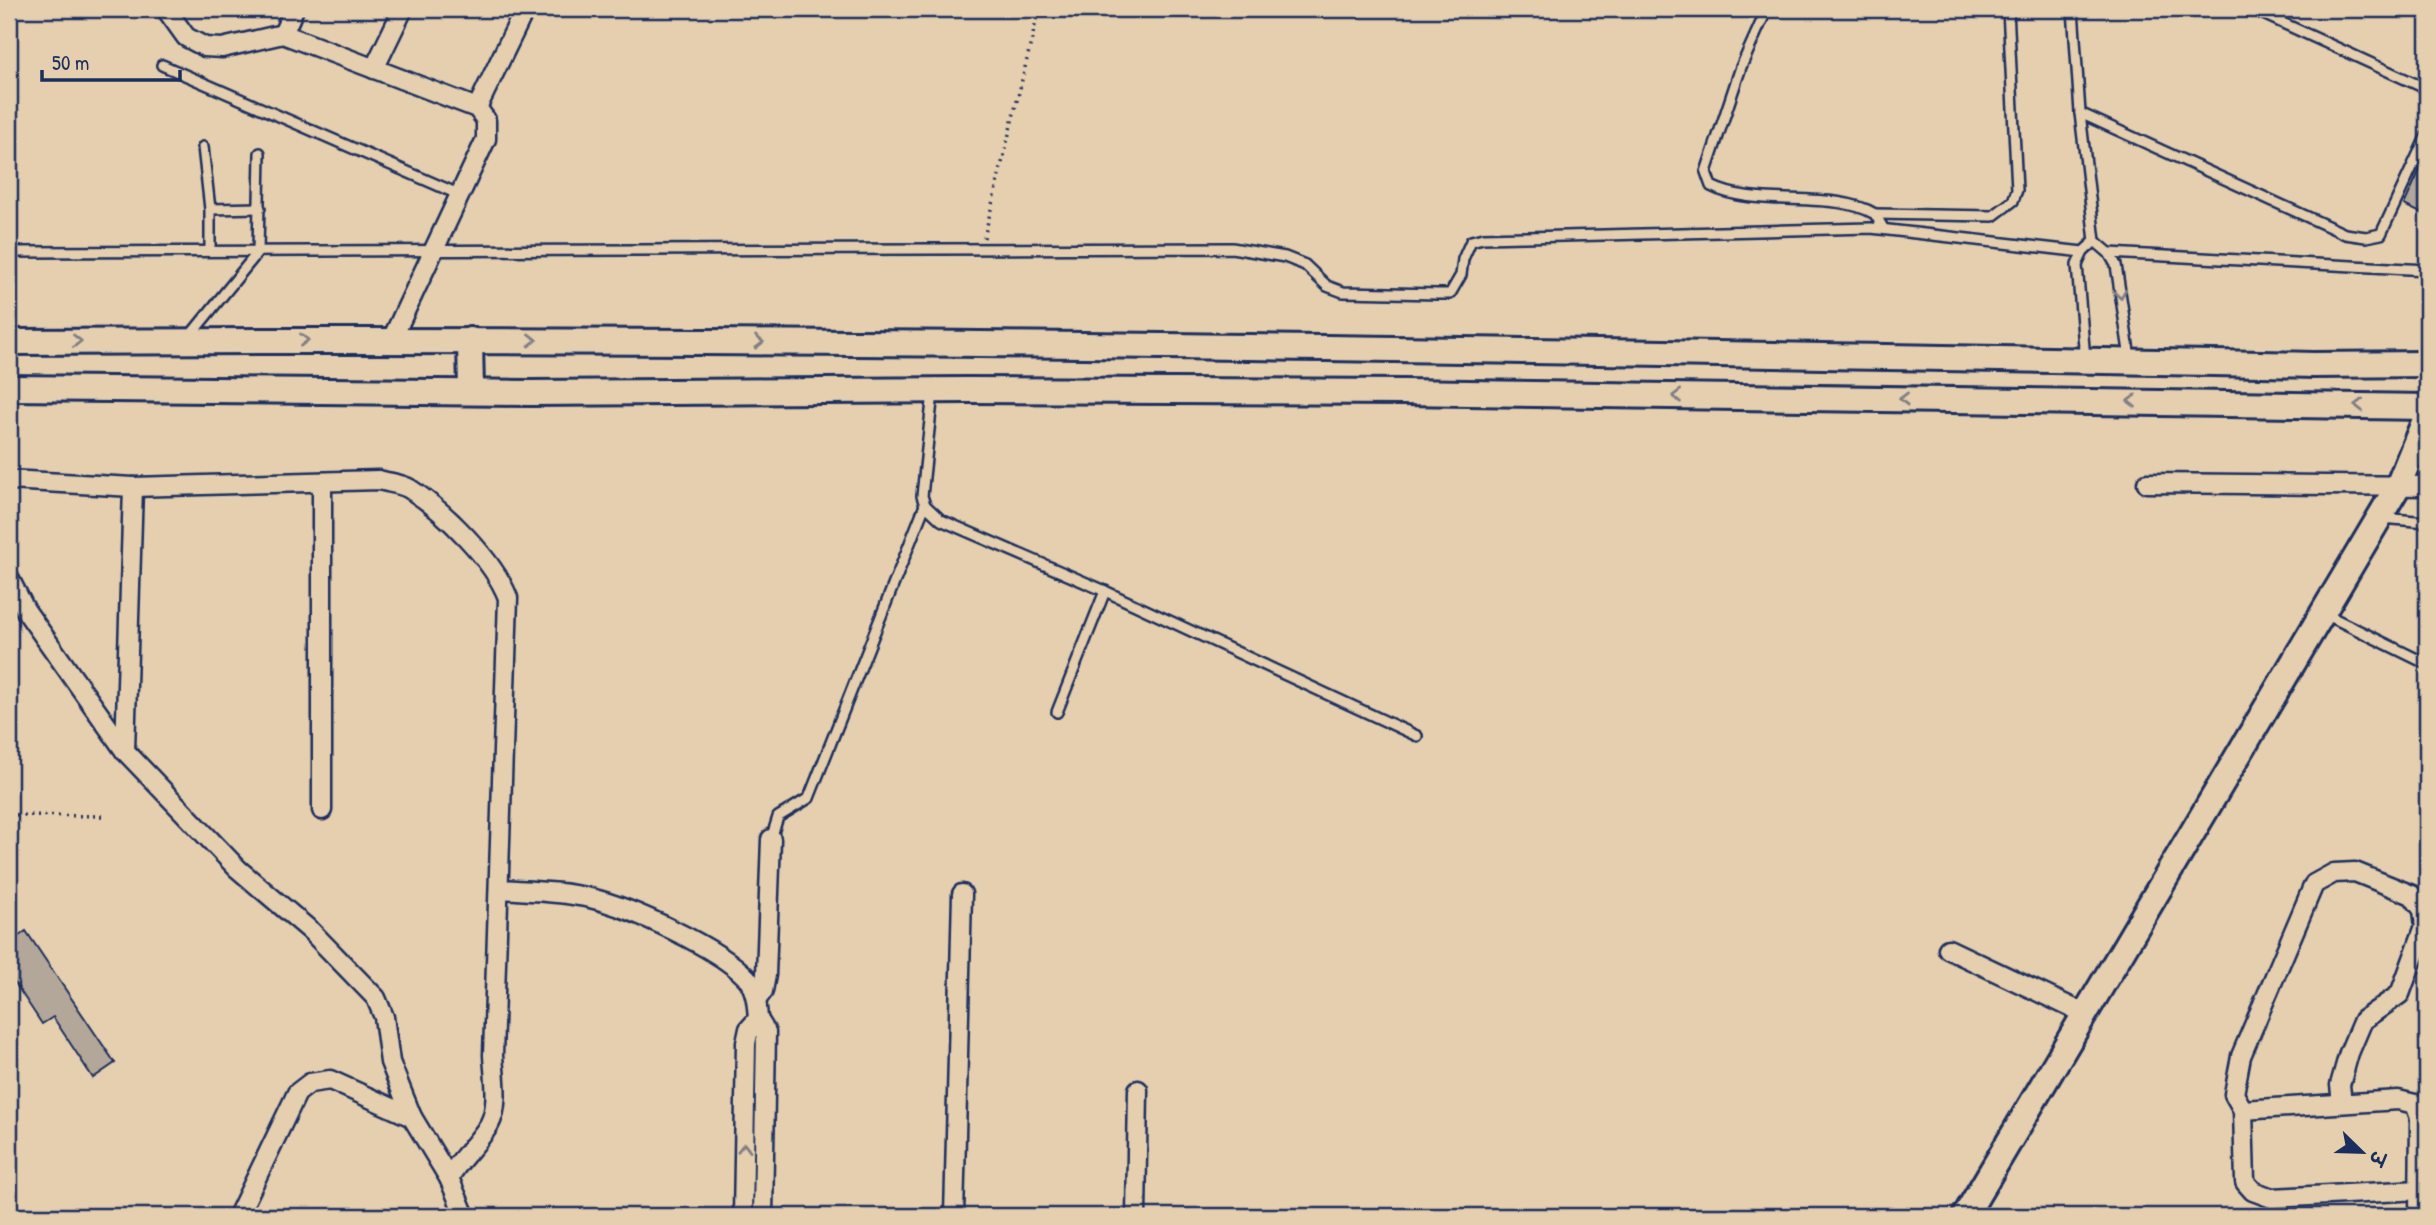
<svg xmlns="http://www.w3.org/2000/svg" width="2436" height="1225" viewBox="0 0 2436 1225" font-family="'Patrick Hand','Playpen Sans Deva',sans-serif">
	<rect width="100%" height="100%" fill="#e5cfae"/>
	<filter id="ink" filterUnits="userSpaceOnUse"><feTurbulence type="fractalNoise" baseFrequency=".0143" numOctaves="2"/><feDisplacementMap in="SourceGraphic" scale="14" xChannelSelector="R" yChannelSelector="G"/><feConvolveMatrix kernelMatrix="1 2 1 2 8 2 1 2 1" color-interpolation-filters="sRGB"/></filter>
	<g filter="url(#ink)">
		<g fill="#b3a79a" stroke="#1b2f5e" stroke-width="2">
			<path d="M 2427,154 L 2427,216 L 2404,205 Z"/>
			<path d="M 26,931 L 115,1063 L 93,1078 L 53,1017 L 42,1024 L 9,974 L 9,943 Z"/>
		</g>
		<g fill="none" stroke-linecap="round" stroke-linejoin="round">
			<defs>
				<g id="lane">
					<path d="M 1767,9 L 1741,67 L 1706,172 L 1711,186 C 1755,209 1834,189 1875,214 L 1883,228"/>
					<path d="M 2073,9 L 2080,113 L 2095,241"/>
					<path d="M 2252,9 L 2427,89"/>
					<path d="M 162,65 L 458,194"/>
					<path d="M 2080,113 L 2345,234 L 2366,237 L 2381,234 L 2427,135"/>
					<path d="M 203,147 L 210,209 L 210,251"/>
					<path d="M 210,209 L 260,208"/>
					<path d="M 1875,214 L 1993,216 L 2013,201 L 2017,190 L 2008,9"/>
					<path d="M 9,252 L 1232,248 L 1285,257 L 1305,265 L 1327,286 L 1343,292 L 1438,294 L 1450,294 L 1461,275 L 1463,259 L 1471,241 L 1483,238 L 1871,228 L 2083,252"/>
					<path d="M 2109,253 L 2427,270"/>
					<path d="M 189,337 L 258,252 L 260,153"/>
					<path d="M 2085,359 L 2077,265 L 2083,252 L 2095,241 L 2109,253 L 2116,265 L 2130,358"/>
					<path d="M 933,392 L 922,496 L 925,505 L 941,520 L 1105,591 L 1417,736"/>
					<path d="M 2382,518 L 2427,522"/>
					<path d="M 2325,614 L 2427,664"/>
					<path d="M 1057,712 L 1105,591"/>
					<path d="M 771,839 L 778,817 L 809,798 L 925,505"/>
				</g>
				<g id="street">
					<path d="M 166,9 L 186,37 L 205,47 L 222,48 L 283,34 L 477,108 L 486,120 L 486,139 L 392,339"/>
					<path d="M 283,34 L 294,9"/>
					<path d="M 374,69 L 403,9"/>
					<path d="M 477,108 L 525,9"/>
					<path d="M 9,480 L 133,487 L 379,480 C 389,483 402,484 410,489 C 444,511 494,560 508,598 L 493,1055 C 494,1076 500,1106 489,1125 C 477,1145 460,1158 449,1178"/>
					<path d="M 322,482 L 322,810"/>
					<path d="M 2147,483 L 2427,486"/>
					<path d="M 9,578 L 26,611 L 125,751 L 238,869 L 311,931 L 376,998 L 384,1017 L 390,1062 L 412,1117 L 449,1178 L 465,1216"/>
					<path d="M 125,751 L 133,487"/>
					<path d="M 499,889 C 529,891 560,891 590,898 C 630,907 719,948 747,978 C 756,989 757,1005 758,1019"/>
					<path d="M 1948,949 L 2085,1014"/>
					<path d="M 757,999 L 763,991 L 766,975 L 771,839"/>
					<path d="M 2342,1103 L 2340,1085 L 2349,1053 L 2363,1020 L 2400,994 L 2425,926 L 2423,910 L 2412,895 L 2355,872 L 2334,873 L 2314,884 L 2241,1056 L 2234,1094 L 2243,1110 L 2398,1100 L 2415,1104 L 2420,1118 L 2419,1216"/>
					<path d="M 2243,1110 L 2245,1182 L 2253,1191 L 2272,1198 L 2420,1190"/>
					<path d="M 238,1216 L 297,1093 L 310,1083 L 330,1080 L 412,1117"/>
					<path d="M 743,1216 L 746,1043 L 749,1029 L 758,1019 L 766,1032 L 763,1216"/>
					<path d="M 954,1216 L 962,894"/>
					<path d="M 1136,1216 L 1138,1090"/>
				</g>
				<g id="secondary">
					<path d="M 470,340 L 471,392"/>
					<path d="M 9,342 C 777,337 1545,350 2313,365 L 2427,364"/>
					<path d="M 9,388 L 531,393 L 966,390 L 1403,392 L 2427,407"/>
					<path d="M 1965,1216 L 2398,486 L 2427,415"/>
				</g>
			</defs>
			<use href="#lane" stroke="#1b2f5e" stroke-width="14"/>
			<use href="#street" stroke="#1b2f5e" stroke-width="23"/>
			<use href="#secondary" stroke="#1b2f5e" stroke-width="30"/>
			<g stroke="#1b2f5e" stroke-width="3.5" stroke-dasharray="2 5" stroke-linecap="butt">
				<path d="M 984,238 L 1039,9"/>
				<path d="M 9,815 L 107,816"/>
			</g>
			<use href="#lane" stroke="#e5cfae" stroke-width="9"/>
			<use href="#street" stroke="#e5cfae" stroke-width="18"/>
			<use href="#secondary" stroke="#e5cfae" stroke-width="24"/>
		</g>
		<defs><path id="oneway-chevron" d="M-2-3.5L2.5 0L-2 3.5" fill="none" stroke-width="1.6" stroke-linecap="round" stroke-linejoin="round" transform="scale(1.75)"/></defs>
		<g stroke="#807f86">
			<use href="#oneway-chevron" transform="translate(2120 294) rotate(82)"/>
			<use href="#oneway-chevron" transform="translate(304 340)"/>
			<use href="#oneway-chevron" transform="translate(532 340)"/>
			<use href="#oneway-chevron" transform="translate(77 341)"/>
			<use href="#oneway-chevron" transform="translate(759 342)"/>
			<use href="#oneway-chevron" transform="translate(1677 396) rotate(-179)"/>
			<use href="#oneway-chevron" transform="translate(1904 399) rotate(-179)"/>
			<use href="#oneway-chevron" transform="translate(2132 401) rotate(-179)"/>
			<use href="#oneway-chevron" transform="translate(2359 405) rotate(-179)"/>
			<use href="#oneway-chevron" transform="translate(744 1148) rotate(-89)"/>
		</g>
	</g>
	<rect width="2436" height="1225" fill="none" stroke="#e5cfae" stroke-width="35"/>
	<rect x="18" y="18" width="2401" height="1190" fill="none" stroke="#1b2f5e" stroke-width="2.5" filter="url(#ink)"/>
	<g transform="translate(2362 1152) rotate(113)" stroke="#e5cfae" stroke-width="5" paint-order="stroke">
	<path d="M0-5L12 26L0 18L-12 26Z" fill="#1b2f5e"/>
	<text y="-10" font-size="19" font-weight="bold" text-anchor="middle" fill="#1b2f5e">उ</text>
	</g>
	<path d="M42 70v10h138v-10" fill="none" stroke="#1b2f5e" stroke-width="3.5"/>
	<text x="52" y="70" font-size="21" fill="#1b2f5e" stroke="#e5cfae" stroke-width="5" paint-order="stroke">50 m</text>
</svg>
